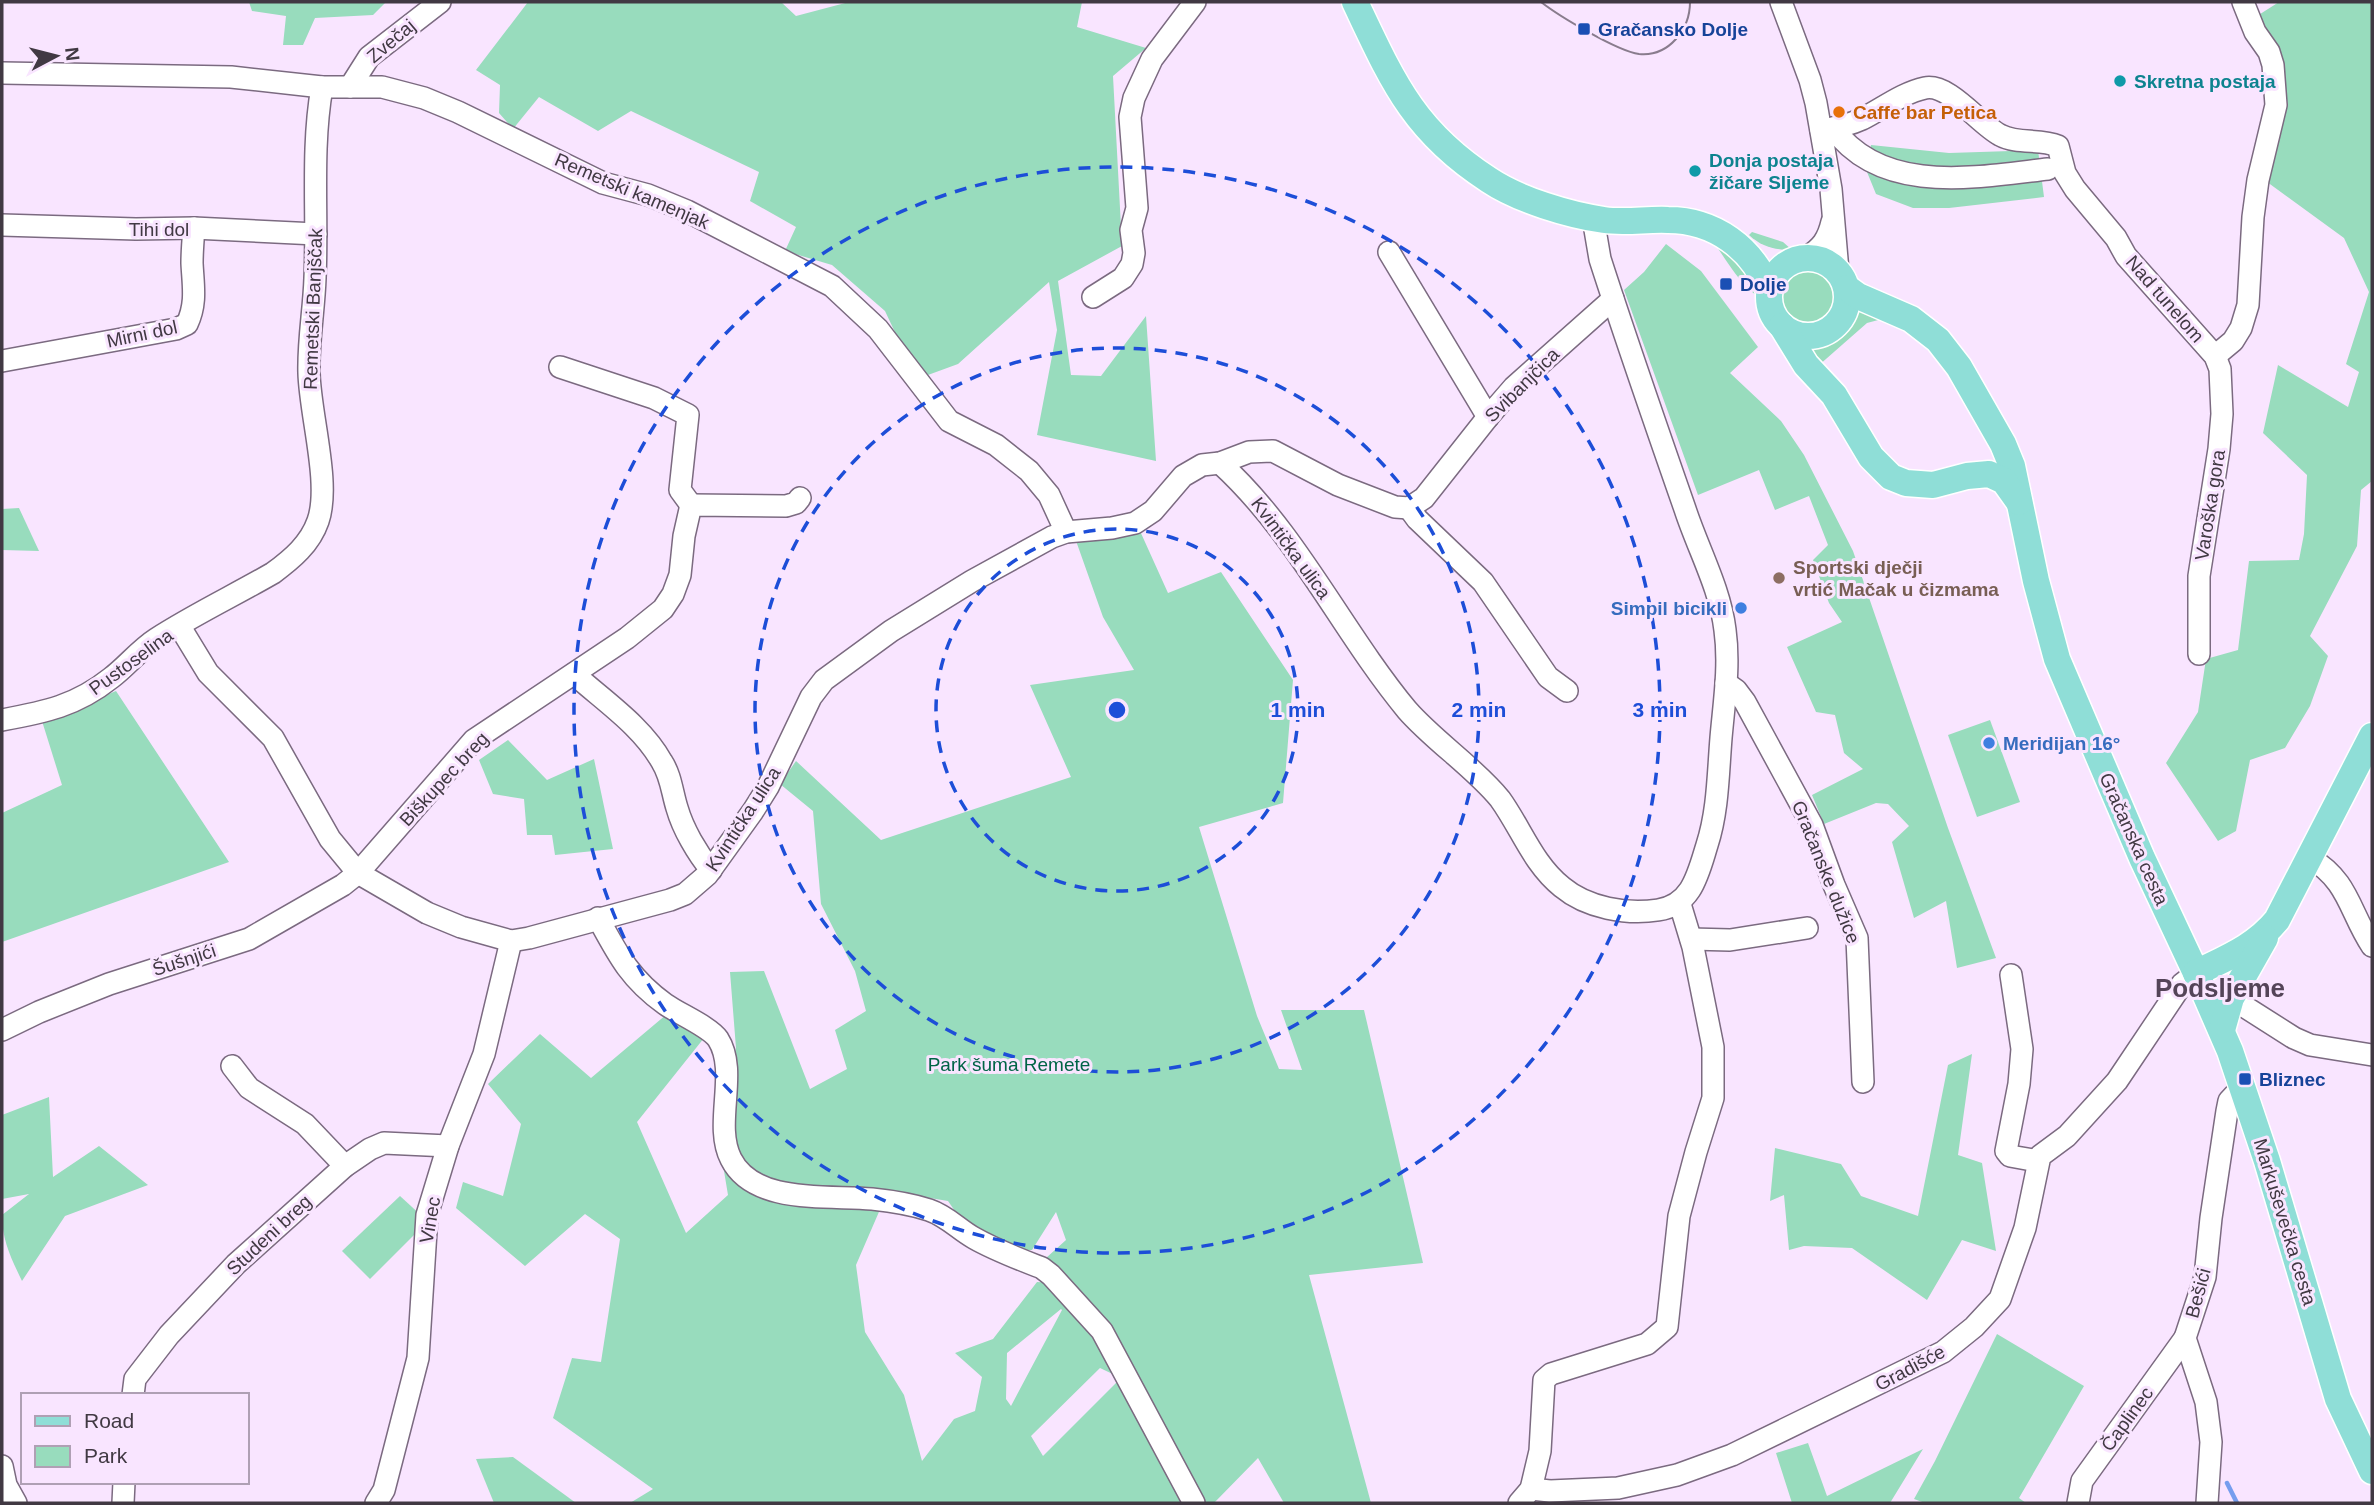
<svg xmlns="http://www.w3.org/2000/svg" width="2374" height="1505" viewBox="0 0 2374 1505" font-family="Arial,sans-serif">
	<rect width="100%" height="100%" fill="#f9e5ff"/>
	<g fill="#98dcbd" fill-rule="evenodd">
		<path d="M 249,2 L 386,2 L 373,15 L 315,18 L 303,45 L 283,45 L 286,16 L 252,11 Z"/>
		<path d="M 528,2 L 781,2 L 796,16 L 849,2 L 1082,2 L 1077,27 L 1146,48 L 1113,76 L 1122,246 L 1058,281 L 1071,375 L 1101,376 L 1146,316 L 1156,461 L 1037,435 L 1057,330 L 1049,282 L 958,364 L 917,379 L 885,311 L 832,265 L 785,251 L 796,227 L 750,201 L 759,172 L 631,111 L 598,131 L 539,97 L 513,129 L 499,113 L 500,85 L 476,70 Z"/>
		<path d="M 2279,2 L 2372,2 L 2372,481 L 2361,490 L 2357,546 L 2310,636 L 2328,656 L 2310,706 L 2285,748 L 2250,760 L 2236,831 L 2218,841 L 2166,763 L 2198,712 L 2206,659 L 2238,650 L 2249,561 L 2299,560 L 2304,534 L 2307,475 L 2263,433 L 2278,365 L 2348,407 L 2359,372 L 2346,364 L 2369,292 L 2344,238 L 2263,179 L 2282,111 L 2257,16 Z"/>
		<path d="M 1871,145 L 1949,153 L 2038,150 L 2044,197 L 1949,208 L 1913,208 L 1876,194 L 1867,172 Z"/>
		<path d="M 1752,232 L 1783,242 L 1792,250 C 1775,250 1762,247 1749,235 Z"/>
		<path d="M 1666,244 L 1701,271 L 1758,347 L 1730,373 L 1781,421 L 1804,455 L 1853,551 L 1948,828 L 1996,958 L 1957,968 L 1946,901 L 1914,918 L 1892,842 L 1909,826 L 1888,804 L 1876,803 L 1824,824 L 1812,795 L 1863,769 L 1844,753 L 1835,715 L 1816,712 L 1787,647 L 1842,622 L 1829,603 L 1813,560 L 1828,545 L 1809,496 L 1775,510 L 1759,470 L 1698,495 L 1624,290 L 1644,272 Z"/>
		<path d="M 1719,244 L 1745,266 L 1760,298 C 1741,285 1730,266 1717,247 Z"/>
		<circle cx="1808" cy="296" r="28"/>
		<path d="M 1856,306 L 1882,319 L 1867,323 L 1818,366 L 1801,345 C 1828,341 1847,334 1856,306 Z"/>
		<path d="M 19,508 L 39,551 L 2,550 L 2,509 Z"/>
		<path d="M 1140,531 L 1168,593 L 1221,572 L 1293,680 L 1283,803 L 1199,827 L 1257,1016 L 1279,1069 L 1302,1070 L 1281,1010 L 1364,1010 L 1423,1263 L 1309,1275 L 1371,1503 L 1284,1503 L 1258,1458 L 1214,1503 L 630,1503 L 653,1489 L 553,1418 L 572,1358 L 601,1362 L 620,1239 L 585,1214 L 525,1266 L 456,1208 L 463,1182 L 503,1196 L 521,1124 L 488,1084 L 540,1034 L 591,1078 L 667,1014 L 704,1038 L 637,1122 L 686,1233 L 728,1195 L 717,1129 L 736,1048 L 730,972 L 764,971 L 810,1089 L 847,1069 L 835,1030 L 866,1011 L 855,971 L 821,904 L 813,811 L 780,784 L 796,761 L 881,840 L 1071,777 L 1030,685 L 1134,670 L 1103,617 L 1075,538 ZM 888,1191 L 948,1201 L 968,1230 L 1018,1250 L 1032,1250 L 1056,1212 L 1066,1240 L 1046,1258 L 1057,1283 L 1037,1282 L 993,1339 L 955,1353 L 982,1377 L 975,1411 L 954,1419 L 922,1461 L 904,1395 L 865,1332 L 856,1265 ZM 1061,1309 L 1062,1310 L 1011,1406 L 1006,1399 L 1007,1353 ZM 1100,1368 L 1121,1378 L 1043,1456 L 1031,1436 Z"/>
		<path d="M 116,691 L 229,862 L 2,942 L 2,813 L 62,785 L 42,721 Z"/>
		<path d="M 1990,720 L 2020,802 L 1977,817 L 1948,735 Z"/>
		<path d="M 508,740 L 547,780 L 594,759 L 613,849 L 555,855 L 552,835 L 527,835 L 524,799 L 493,794 L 479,760 Z"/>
		<path d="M 1972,1054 L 1958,1155 L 1982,1163 L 1996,1251 L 1962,1240 L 1927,1300 L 1852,1248 L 1804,1246 L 1789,1250 L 1784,1195 L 1770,1201 L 1775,1148 L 1841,1164 L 1861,1196 L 1918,1216 L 1948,1065 Z"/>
		<path d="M 49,1097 L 53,1177 L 99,1146 L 148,1185 L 65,1216 L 22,1281 C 11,1258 2,1240 2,1215 L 29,1194 L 2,1199 L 2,1115 Z"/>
		<path d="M 400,1196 L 424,1218 L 423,1226 L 370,1279 L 342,1251 Z"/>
		<path d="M 1997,1334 L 2084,1386 L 2019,1498 L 2026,1503 L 1925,1503 L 1914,1499 L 1935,1461 Z"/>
		<path d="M 1808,1443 L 1827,1496 L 1923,1449 L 1890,1503 L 1792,1503 L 1776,1453 Z"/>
		<path d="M 513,1457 L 576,1503 L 494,1503 L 476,1459 Z"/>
	</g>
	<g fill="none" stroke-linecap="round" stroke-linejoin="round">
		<path stroke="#759dee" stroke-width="4.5" d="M 2227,1483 L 2237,1503"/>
		<defs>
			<g id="minor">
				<path d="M 1781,2 L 1810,80 L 1816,103 L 1831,189 L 1838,271"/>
				<path d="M 2,73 L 231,77 L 322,87 L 382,87 L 424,98 L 458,112 L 603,183 L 648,195 L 687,211 L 832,286 L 878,329 L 949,421 L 996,445 L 1029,471 L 1049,495 L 1066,532"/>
				<path d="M 350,87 L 369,57 L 440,2"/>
				<path d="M 1833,128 C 1882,196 1977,177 2048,169"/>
				<path d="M 1821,130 C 1835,128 1849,125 1862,119 C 1882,109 1902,93 1925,88 C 1949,83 1979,124 2000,135 C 2018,145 2040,138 2058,146 L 2065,173 L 2075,189 L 2116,238 L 2126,256 L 2215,356 L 2220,369 L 2222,414 L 2219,449 L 2199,576 L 2199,654"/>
				<path d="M 2,225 L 136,229 L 194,228 L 316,234"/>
				<path d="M 1389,252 L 1488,417"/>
				<path d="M 1807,257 C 1822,248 1828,239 1832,222"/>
				<path d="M 1093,297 L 1123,278 L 1132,264 L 1134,253 L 1131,230 L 1137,208 L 1130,117 L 1134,98 L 1152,59 L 1195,2"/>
				<path d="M 2215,356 L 2233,341 L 2241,328 L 2248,305 L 2253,217 L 2258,180 L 2276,105 L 2273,65 L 2269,52 L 2255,32 L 2243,2"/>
				<path d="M 2,361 L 176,329 L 187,324 C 197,303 193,285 192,263 C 192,251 193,240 194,228"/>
				<path d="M 560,367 L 654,398 L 688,415 L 680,490 L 691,505"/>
				<path d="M 1220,463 C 1297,533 1341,630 1407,710 C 1434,741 1475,768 1500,799 C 1521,828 1533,864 1562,887 C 1587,908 1627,915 1658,910 C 1692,905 1698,874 1707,845 C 1718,811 1718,775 1721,738 C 1724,703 1730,666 1725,630 C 1720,588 1698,549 1685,509 C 1656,426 1627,343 1600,259 L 1593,218"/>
				<path d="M 1409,508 L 1417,519 L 1483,582 L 1548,677 L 1567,691"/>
				<path d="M 180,627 L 208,673 L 273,738 L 330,839 L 358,873 L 427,913 L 461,927 L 511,941 L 529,938 L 670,900 L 685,894 L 707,875 L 753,811 L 768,787 L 811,697 L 824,680 L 891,631 L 972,581 L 1052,537 L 1066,532 L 1112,528 L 1135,523 L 1153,511 L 1183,476 L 1202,465 L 1220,463 L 1249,452 L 1273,451 L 1338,485 L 1395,507 L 1409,508 L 1424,498 L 1488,417 L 1514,387 L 1613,299"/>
				<path d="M 574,674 C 604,701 642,726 662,762 C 671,776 672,792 677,808 C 683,829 697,853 711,870"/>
				<path d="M 1726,683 L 1736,690 L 1745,702 L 1812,825 L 1834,885 L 1857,938 L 1863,1082"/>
				<path d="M 2,720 C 45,712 76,706 111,678 C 127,666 139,650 156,639 C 193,615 235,595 273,573 C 292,559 310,544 318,521 C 331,484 310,415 309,373 C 308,341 314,310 315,278 C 318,214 311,150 322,87"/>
				<path d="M 2310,858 C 2349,881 2349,911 2372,946"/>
				<path d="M 598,918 C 618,955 630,979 665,1004 C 679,1014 710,1027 718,1039 C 739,1072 713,1124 731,1159 C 754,1205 829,1195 872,1199 C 891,1201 911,1204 929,1210 C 947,1216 958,1229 974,1238 C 995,1250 1019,1259 1042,1268 L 1051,1275 L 1102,1331 L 1194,1503"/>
				<path d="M 1691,939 L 1730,940 L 1807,928"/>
				<path d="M 2011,975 L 2022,1049 L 2019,1084 L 2006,1151 L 2010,1156 L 2038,1161"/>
				<path d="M 2231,998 L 2294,1038 L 2310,1045 L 2372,1055"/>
				<path d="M 2,1030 L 39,1012 L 109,984 L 249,939 L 343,885 L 358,873 L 474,740 L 627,638 L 663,609 L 673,594 L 680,575 L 684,536 L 691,505 L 786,506 L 796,503 L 800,498"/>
				<path d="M 232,1066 L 249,1088 L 305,1124 L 345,1166"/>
				<path d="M 133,1395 L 135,1379 L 169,1335 L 236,1264 L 345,1166 L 370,1149 L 384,1143 L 448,1146"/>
				<path d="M 2,1466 L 6,1485 L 16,1503"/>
				<path d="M 1531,1489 L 1550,1491 L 1618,1488 L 1677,1475 L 1732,1455 L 1943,1352 L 1974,1327 L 2000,1299 L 2025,1228 L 2040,1156 L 2067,1136 L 2117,1081 L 2182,984 L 2196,973"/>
				<path d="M 123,1503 L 124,1482"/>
				<path d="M 376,1503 L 384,1490 L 418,1358 L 427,1215 L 448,1146 L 484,1054 L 511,941"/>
				<path d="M 1519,1503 L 1531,1489 L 1540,1451 L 1544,1380 L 1551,1374 L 1647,1344 L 1667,1327 L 1679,1216 L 1696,1152 L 1713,1098 L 1713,1047 L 1693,947 L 1680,904"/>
				<path d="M 2078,1503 L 2082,1481 L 2185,1338"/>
				<path d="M 2207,1503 L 2211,1442 L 2206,1402 L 2185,1338 L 2205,1277 L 2211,1218 L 2227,1111 L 2229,1101 L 2242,1087"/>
			</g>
			<g id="major">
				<path d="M 1355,2 C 1392,80 1413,131 1489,180 C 1519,200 1569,215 1604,220 C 1625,223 1647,219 1668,220 C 1714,220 1753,248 1769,291"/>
				<circle cx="1808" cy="297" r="39"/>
				<path d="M 1847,288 L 1858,296 L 1911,319 L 1938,340 L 1959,367 L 2003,444 L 2012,466 L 2036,581 L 2057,659 L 2142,858 L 2196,973 L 2230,1051 L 2267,1161 L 2338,1399 L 2372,1471"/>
				<path d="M 1782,326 L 1806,365 L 1834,395 L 1871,457 L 1891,477 L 1906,483 L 1933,485 L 1967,476 L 1989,474 L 2004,481 L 2019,502"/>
				<path d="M 2196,973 C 2226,958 2255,947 2277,920 L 2372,736"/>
				<path d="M 2222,1030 L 2231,998 L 2265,938"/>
			</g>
		</defs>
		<use href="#minor" stroke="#7b6a80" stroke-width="24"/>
		<use href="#major" stroke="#fff" stroke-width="29"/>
		<use href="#minor" stroke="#fff" stroke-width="21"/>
		<use href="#major" stroke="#8fded7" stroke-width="26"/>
		<path stroke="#897c8d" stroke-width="2" d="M 1541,2 C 1559,16 1617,51 1639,54 C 1669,57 1690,29 1690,2"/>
	</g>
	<g fill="none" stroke="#1d4ed8" stroke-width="3.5" stroke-dasharray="12 9">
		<circle cx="1117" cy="710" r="181"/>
		<circle cx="1117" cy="710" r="362"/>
		<circle cx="1117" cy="710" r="543"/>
	</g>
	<g fill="#1a4fb4" stroke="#f9e5ff" stroke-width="2.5">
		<rect x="1577" y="22" width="14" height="14" rx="3.5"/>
		<rect x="1719" y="277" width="14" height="14" rx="3.5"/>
		<rect x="2238" y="1072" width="14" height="14" rx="3.5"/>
	</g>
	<g fill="#0f9aa8" stroke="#f9e5ff" stroke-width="2.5">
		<circle cx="2120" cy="81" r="7"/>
		<circle cx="1695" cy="171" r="7"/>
	</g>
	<circle fill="#e8710a" stroke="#f9e5ff" stroke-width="2.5" cx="1839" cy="112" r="7"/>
	<circle fill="#8d6e63" stroke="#f9e5ff" stroke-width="2.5" cx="1779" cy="578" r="7"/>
	<g fill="#3f7fe0" stroke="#f9e5ff" stroke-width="2.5">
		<circle cx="1741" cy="608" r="7"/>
		<circle cx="1989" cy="743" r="7"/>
	</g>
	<g text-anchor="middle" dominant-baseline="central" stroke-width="6" stroke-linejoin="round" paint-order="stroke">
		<g font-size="19" font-weight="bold" fill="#164399" stroke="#f9e5ff" text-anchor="start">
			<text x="1598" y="29">Gračansko Dolje</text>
			<text x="1740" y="284">Dolje</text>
			<text x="2259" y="1079">Bliznec</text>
		</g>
		<g font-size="19" fill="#413943" stroke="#f9e5ff">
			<text transform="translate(391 41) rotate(-40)">Zvečaj</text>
			<text transform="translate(632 191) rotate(23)">Remetski kamenjak</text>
			<text x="159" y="229">Tihi dol</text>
			<text transform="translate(2165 299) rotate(49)">Nad tunelom</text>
			<text transform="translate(313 309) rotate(-88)">Remetski Banjščak</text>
			<text transform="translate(142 334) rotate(-12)">Mirni dol</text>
			<text transform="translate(1522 385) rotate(-45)">Svibanjčica</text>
			<text transform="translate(2210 505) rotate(-81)">Varoška gora</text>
			<text transform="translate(1291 548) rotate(54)">Kvintička ulica</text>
			<text transform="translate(131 662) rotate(-36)">Pustoselina</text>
			<text transform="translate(444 779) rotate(-47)">Biškupec breg</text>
			<text transform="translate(743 819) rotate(-57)">Kvintička ulica</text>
			<text transform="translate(2134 839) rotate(66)">Gračanska cesta</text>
			<text transform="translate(1826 872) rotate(68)">Gračanske dužice</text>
			<text transform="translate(184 960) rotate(-18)">Šušnjići</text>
			<text transform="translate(430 1220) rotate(-80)">Vinec</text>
			<text transform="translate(2285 1222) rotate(73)">Markuševečka cesta</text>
			<text transform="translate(269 1235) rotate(-43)">Studeni breg</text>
			<text transform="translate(2198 1293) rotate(-75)">Bešići</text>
			<text transform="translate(1910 1368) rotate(-28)">Gradišće</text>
			<text transform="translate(2127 1419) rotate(-54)">Čaplinec</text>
		</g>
		<g font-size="19" font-weight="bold" fill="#0d838f" stroke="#f9e5ff" text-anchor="start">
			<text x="2134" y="81">Skretna postaja</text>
			<text x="1709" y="160">Donja postaja<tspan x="1709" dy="22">žičare Sljeme</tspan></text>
		</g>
		<g font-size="19" font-weight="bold" fill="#c56008" stroke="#f9e5ff" text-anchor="start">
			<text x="1853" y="112">Caffe bar Petica</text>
		</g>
		<g font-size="19" font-weight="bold" fill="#785e54" stroke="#f9e5ff" text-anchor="start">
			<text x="1793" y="567">Sportski dječji<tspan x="1793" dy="22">vrtić Mačak u čizmama</tspan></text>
		</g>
		<g font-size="19" font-weight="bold" fill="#366cbe" stroke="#f9e5ff" text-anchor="end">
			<text x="1727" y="608">Simpil bicikli</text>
			<text x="2003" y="743" text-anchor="start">Meridijan 16°</text>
		</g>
		<g font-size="19" fill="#006446" stroke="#f9e5ff">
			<text x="1009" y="1064">Park šuma Remete</text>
		</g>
		<g font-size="26" font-weight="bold" fill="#544458" stroke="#f9e5ff">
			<text x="2220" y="988">Podsljeme</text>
		</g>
	</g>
	<circle cx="1117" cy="710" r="10" fill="#1d4ed8" stroke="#f9e5ff" stroke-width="3.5"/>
	<g font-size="21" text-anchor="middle" font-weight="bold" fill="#1d4ed8" stroke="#f9e5ff" stroke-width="6" stroke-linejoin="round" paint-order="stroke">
		<text x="1298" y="717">1 min</text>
		<text x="1479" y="717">2 min</text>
		<text x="1660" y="717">3 min</text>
	</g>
	<rect width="2374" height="1505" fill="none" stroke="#413943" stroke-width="7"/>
	<rect x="21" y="1393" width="228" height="91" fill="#f9e5ff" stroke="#afa0b4" stroke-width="2"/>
	<rect x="35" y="1416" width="35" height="10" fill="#8fded7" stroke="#afa0b4" stroke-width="2"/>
	<text x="84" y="1428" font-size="21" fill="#413943">Road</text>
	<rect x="35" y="1446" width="35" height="21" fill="#98dcbd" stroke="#afa0b4" stroke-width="2"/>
	<text x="84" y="1463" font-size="21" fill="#413943">Park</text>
	<g transform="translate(56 56) rotate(83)" stroke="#f9e5ff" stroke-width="5" paint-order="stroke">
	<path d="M0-5L12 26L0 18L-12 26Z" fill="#413943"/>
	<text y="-10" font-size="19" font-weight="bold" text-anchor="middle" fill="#413943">N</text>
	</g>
</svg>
